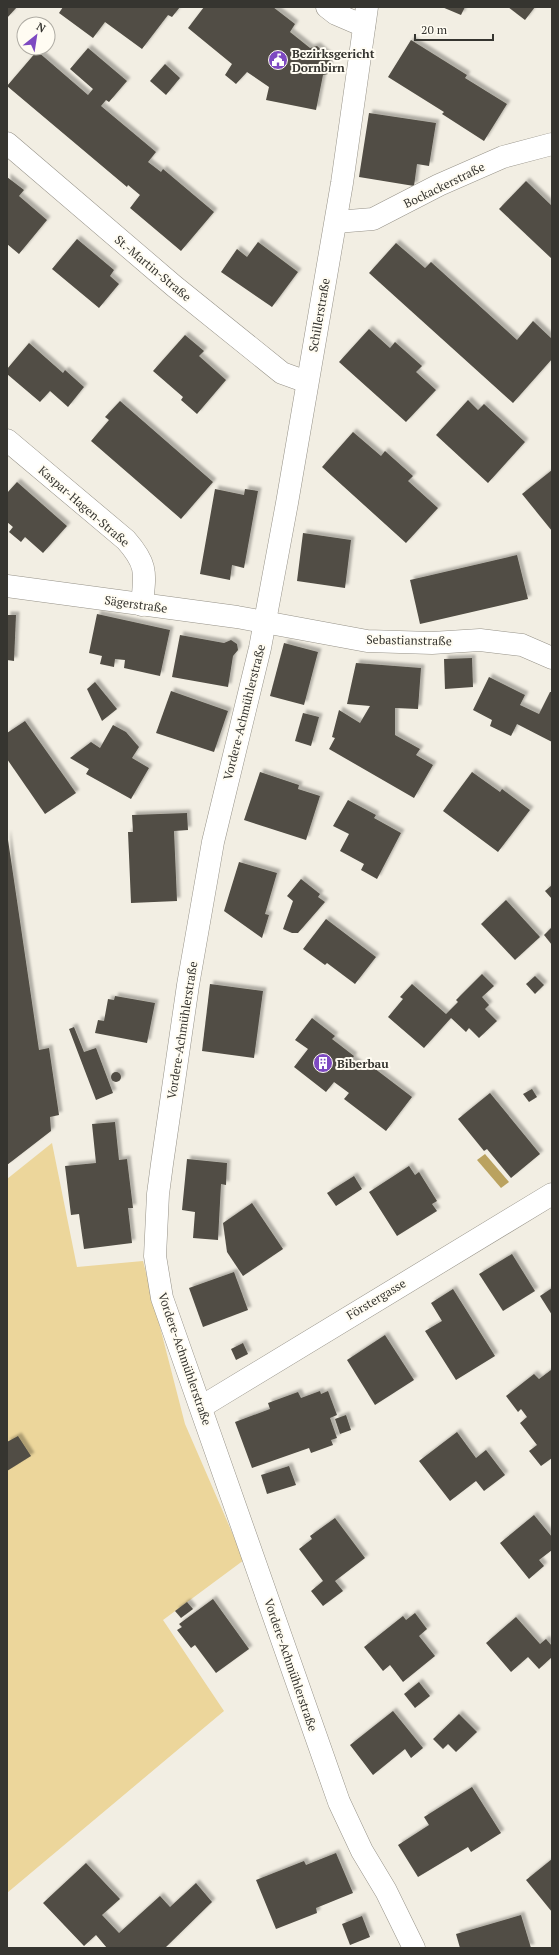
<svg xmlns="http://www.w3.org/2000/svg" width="559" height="1955" viewBox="0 0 559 1955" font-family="'PT Serif',serif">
	<defs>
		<filter id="shadow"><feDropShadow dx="3.5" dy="-3.5" stdDeviation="1" flood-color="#0004"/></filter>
	</defs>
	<rect width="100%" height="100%" fill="#f2eee3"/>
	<path fill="#ecd69b" d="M 52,1143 L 77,1267 L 143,1261 L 185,1424 L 244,1560 L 163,1620 L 224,1711 L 7,1893 L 7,1179 Z"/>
	<path fill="#baa25f" d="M 485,1154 L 509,1182 L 501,1188 L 477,1160 Z"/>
	<g fill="#514d44" filter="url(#shadow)">
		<path d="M 7,7 L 17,7 L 7,18 Z"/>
		<path d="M 63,7 L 180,7 L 172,17 L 168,15 L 142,49 L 105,22 L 93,38 L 59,13 Z"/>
		<path d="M 204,7 L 273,7 L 295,24 L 290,32 L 310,48 L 317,46 L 330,57 L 328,74 L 323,75 L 316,110 L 266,100 L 269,87 L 247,72 L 236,84 L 225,75 L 232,64 L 188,28 Z"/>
		<path d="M 442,7 L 465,7 L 461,15 Z"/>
		<path d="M 508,7 L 535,7 L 525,20 Z"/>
		<path d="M 411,40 L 467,75 L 465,78 L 507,104 L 484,141 L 442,114 L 444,112 L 388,77 Z"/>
		<path d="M 88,48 L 127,81 L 109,102 L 106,100 L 101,106 L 156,152 L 148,162 L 161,172 L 163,169 L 214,212 L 181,251 L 130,208 L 140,195 L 128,185 L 127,187 L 7,86 L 37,51 L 88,95 L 93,89 L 70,69 Z"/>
		<path d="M 165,64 L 180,78 L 166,95 L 150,81 Z"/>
		<path d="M 369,113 L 436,123 L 429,166 L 417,164 L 414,186 L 359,177 Z"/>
		<path d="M 7,177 L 24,190 L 19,196 L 47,220 L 19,254 L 7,244 Z"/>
		<path d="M 526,181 L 552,206 L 552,259 L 499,209 Z"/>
		<path d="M 77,239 L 114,270 L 110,276 L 119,284 L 99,308 L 52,269 Z"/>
		<path d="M 258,242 L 298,272 L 272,307 L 221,272 L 237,249 L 247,257 Z"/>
		<path d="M 396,243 L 425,268 L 431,262 L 517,340 L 533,321 L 552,339 L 552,359 L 513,403 L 369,273 Z"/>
		<path d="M 369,329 L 390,348 L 395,342 L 422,366 L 416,372 L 436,390 L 406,422 L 339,362 Z"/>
		<path d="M 185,335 L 204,351 L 199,356 L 226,380 L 197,414 L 181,400 L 183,397 L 153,371 Z"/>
		<path d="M 29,343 L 63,373 L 65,370 L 84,387 L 68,407 L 50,391 L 40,402 L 7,374 L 7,369 Z"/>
		<path d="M 468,400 L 478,410 L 484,404 L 525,442 L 488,483 L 436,435 Z"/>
		<path d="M 120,401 L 213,482 L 181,519 L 91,441 L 109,420 L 105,417 Z"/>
		<path d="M 353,432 L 381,456 L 385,451 L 413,476 L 408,481 L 438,508 L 406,543 L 322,467 Z"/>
		<path d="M 552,470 L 552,531 L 522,494 Z"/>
		<path d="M 17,482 L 67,526 L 43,553 L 25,537 L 21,542 L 9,532 L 13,527 L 7,522 L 7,493 Z"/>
		<path d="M 215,489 L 244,495 L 245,489 L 258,491 L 244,568 L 232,565 L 230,580 L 200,574 Z"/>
		<path d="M 303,533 L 351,540 L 345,588 L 297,581 Z"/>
		<path d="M 517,555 L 528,599 L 420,624 L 410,580 Z"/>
		<path d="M 97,614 L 170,630 L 160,676 L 124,668 L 125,660 L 115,659 L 114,667 L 100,664 L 102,656 L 89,653 Z"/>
		<path d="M 7,615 L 16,615 L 14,661 L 7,660 Z"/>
		<path d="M 180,635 L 224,643 L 231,640 L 237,644 L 238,650 L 233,656 L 228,687 L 172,677 Z"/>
		<path d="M 284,643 L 318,652 L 304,705 L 270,696 Z"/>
		<path d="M 472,658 L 473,687 L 445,689 L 444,659 Z"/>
		<path d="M 356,663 L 421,668 L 418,709 L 395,708 L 395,735 L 420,749 L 416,755 L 433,765 L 414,798 L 329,749 L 335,738 L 332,737 L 339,710 L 360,723 L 370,706 L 347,704 Z"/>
		<path d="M 489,677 L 525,695 L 520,705 L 539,714 L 550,692 L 552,692 L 552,742 L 517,724 L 511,736 L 490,726 L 492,720 L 473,710 Z"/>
		<path d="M 95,682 L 117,709 L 102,721 L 87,689 Z"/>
		<path d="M 171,691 L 228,711 L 214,752 L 156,733 Z"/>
		<path d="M 303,713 L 319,717 L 311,746 L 295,741 Z"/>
		<path d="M 25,721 L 76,793 L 45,814 L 7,759 L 7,733 Z"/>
		<path d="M 113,725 L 126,732 L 139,747 L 132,758 L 149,768 L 131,799 L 86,774 L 89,769 L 70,758 L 91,742 L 100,748 Z"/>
		<path d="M 260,772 L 299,785 L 298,789 L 320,796 L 306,840 L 244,820 Z"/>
		<path d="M 472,772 L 500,792 L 502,789 L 530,810 L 498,852 L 443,811 Z"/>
		<path d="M 348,800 L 376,815 L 374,818 L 401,833 L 377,879 L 361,870 L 364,864 L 340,851 L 349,834 L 333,826 Z"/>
		<path d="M 187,813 L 188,830 L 174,831 L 177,901 L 131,903 L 128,832 L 133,832 L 132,815 Z"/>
		<path d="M 7,833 L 39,1050 L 49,1048 L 59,1115 L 50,1117 L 51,1131 L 7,1165 Z"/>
		<path d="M 239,862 L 277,873 L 265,914 L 269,915 L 262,938 L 224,911 Z"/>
		<path d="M 301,879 L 320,894 L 318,897 L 325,902 L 298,933 L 292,933 L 283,929 L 293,901 L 287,896 Z"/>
		<path d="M 552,885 L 552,899 L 545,891 Z"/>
		<path d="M 506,900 L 540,937 L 515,960 L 481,924 Z"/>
		<path d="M 326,919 L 376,957 L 355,984 L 327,963 L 325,965 L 303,949 Z"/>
		<path d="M 552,927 L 552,945 L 544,935 Z"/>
		<path d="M 482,974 L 494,986 L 482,997 L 489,1005 L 485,1009 L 497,1021 L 479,1038 L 469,1028 L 466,1032 L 451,1018 L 424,1048 L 388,1017 L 403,999 L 400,997 L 412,984 L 446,1014 L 458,1002 L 456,1000 Z"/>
		<path d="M 535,976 L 544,985 L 535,994 L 526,984 Z"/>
		<path d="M 210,984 L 263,991 L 254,1058 L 202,1051 Z"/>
		<path d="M 115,996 L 155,1003 L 147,1043 L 95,1033 L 98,1020 L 104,1021 L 108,999 L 114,1000 Z"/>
		<path d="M 312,1018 L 335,1036 L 332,1039 L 354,1056 L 352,1059 L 366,1070 L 370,1065 L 412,1097 L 386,1131 L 344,1099 L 349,1093 L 334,1082 L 326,1092 L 294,1067 L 308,1049 L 295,1040 Z"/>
		<path d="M 74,1027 L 84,1052 L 96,1048 L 113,1093 L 96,1100 L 69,1029 Z"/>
		<circle cx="116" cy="1077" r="5"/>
		<path d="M 532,1089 L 537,1097 L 529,1102 L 523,1094 Z"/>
		<path d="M 490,1093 L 540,1154 L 511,1178 L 487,1149 L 484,1151 L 458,1119 Z"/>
		<path d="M 115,1122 L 119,1160 L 127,1159 L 133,1208 L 128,1208 L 132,1243 L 84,1249 L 79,1214 L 71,1215 L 65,1166 L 96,1163 L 92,1124 Z"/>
		<path d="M 187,1159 L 227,1163 L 226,1185 L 221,1184 L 218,1240 L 193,1238 L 195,1212 L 182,1210 Z"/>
		<path d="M 409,1166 L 415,1175 L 419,1172 L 437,1201 L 432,1204 L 437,1211 L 397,1236 L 369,1192 Z"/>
		<path d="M 354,1176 L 362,1189 L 336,1206 L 327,1193 Z"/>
		<path d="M 252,1203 L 283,1249 L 243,1276 L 227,1252 L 223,1223 Z"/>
		<path d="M 512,1254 L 535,1291 L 503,1311 L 479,1274 Z"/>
		<path d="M 234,1272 L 248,1310 L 203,1327 L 189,1288 Z"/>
		<path d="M 552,1288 L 552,1315 L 540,1296 Z"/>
		<path d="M 453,1289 L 495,1356 L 456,1380 L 425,1331 L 442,1321 L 431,1303 Z"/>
		<path d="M 385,1335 L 414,1380 L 375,1405 L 347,1360 Z"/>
		<path d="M 243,1343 L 248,1354 L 236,1360 L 231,1349 Z"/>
		<path d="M 551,1370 L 552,1458 L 541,1466 L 529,1451 L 537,1445 L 520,1423 L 527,1417 L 521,1409 L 518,1412 L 506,1396 L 534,1374 L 539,1379 Z"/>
		<path d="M 320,1391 L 321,1394 L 328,1391 L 337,1415 L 330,1418 L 337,1438 L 331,1440 L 333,1445 L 311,1453 L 309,1448 L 252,1468 L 235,1422 L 270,1409 L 268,1403 L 298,1392 L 301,1398 Z"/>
		<path d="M 346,1415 L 351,1430 L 340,1434 L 335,1419 Z"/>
		<path d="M 457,1432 L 476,1458 L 486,1450 L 505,1475 L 484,1491 L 476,1481 L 450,1501 L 419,1461 Z"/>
		<path d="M 18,1436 L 31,1456 L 7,1471 L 7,1442 Z"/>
		<path d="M 289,1466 L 296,1485 L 267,1494 L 261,1475 Z"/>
		<path d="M 534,1515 L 552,1537 L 552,1550 L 539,1560 L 544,1566 L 529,1579 L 500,1543 Z"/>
		<path d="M 335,1518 L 365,1558 L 335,1581 L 343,1591 L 323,1606 L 311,1591 L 323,1581 L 299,1549 L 312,1539 L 310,1536 Z"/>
		<path d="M 213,1599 L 249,1649 L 216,1673 L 195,1645 L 191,1648 L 177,1630 L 182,1627 L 179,1624 Z"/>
		<path d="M 187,1602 L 193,1609 L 181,1618 L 175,1611 Z"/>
		<path d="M 415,1613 L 427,1629 L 419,1636 L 435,1656 L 403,1682 L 390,1665 L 383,1671 L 364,1647 L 403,1616 L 406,1620 Z"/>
		<path d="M 516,1617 L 540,1644 L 546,1639 L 552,1646 L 552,1657 L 539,1669 L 528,1657 L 511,1672 L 486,1643 Z"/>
		<path d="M 419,1682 L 430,1696 L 415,1708 L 404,1694 Z"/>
		<path d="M 393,1711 L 423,1748 L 411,1758 L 405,1749 L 373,1775 L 350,1745 Z"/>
		<path d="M 459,1714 L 477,1732 L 456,1752 L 448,1744 L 443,1749 L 433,1739 Z"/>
		<path d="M 472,1787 L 501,1833 L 471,1852 L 468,1847 L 418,1877 L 398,1845 L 429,1825 L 424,1817 Z"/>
		<path d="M 336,1853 L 353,1893 L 316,1908 L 317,1913 L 276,1929 L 256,1880 L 304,1861 L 306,1865 Z"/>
		<path d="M 552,1859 L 552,1912 L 526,1880 Z"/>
		<path d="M 86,1863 L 120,1899 L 102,1915 L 119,1933 L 160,1896 L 170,1907 L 196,1883 L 212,1902 L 165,1948 L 107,1948 L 96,1935 L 84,1946 L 43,1903 Z"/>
		<path d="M 521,1915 L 531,1948 L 460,1948 L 456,1934 Z"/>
		<path d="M 362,1916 L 370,1937 L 350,1945 L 342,1924 Z"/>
	</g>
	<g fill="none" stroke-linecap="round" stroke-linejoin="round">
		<defs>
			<g id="minor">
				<path d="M 327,7 L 336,14 L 364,26"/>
				<path d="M 367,7 L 342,183 L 287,503 L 260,648 L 213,842 L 188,985 L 162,1164 L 158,1194 L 155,1256 L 162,1298 L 339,1802 L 362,1851 L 386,1891 L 414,1948"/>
				<path d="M 7,143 L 174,286 L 282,373 L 307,382"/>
				<path d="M 336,222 L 373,219 L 439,185 L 503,157 L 552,144"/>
				<path d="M 7,440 L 126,540 C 148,565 145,573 142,605"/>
				<path d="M 7,586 L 237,617 L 367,641 L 432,643 L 480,640 L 522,645 L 552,658"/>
				<path d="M 201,1407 L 552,1194"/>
			</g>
		</defs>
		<use href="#minor" stroke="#969288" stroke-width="23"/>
		<use href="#minor" stroke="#fff" stroke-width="22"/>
	</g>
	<defs>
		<symbol id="civic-disc" viewBox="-11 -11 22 22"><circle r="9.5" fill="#7d49c1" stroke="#fffcf2"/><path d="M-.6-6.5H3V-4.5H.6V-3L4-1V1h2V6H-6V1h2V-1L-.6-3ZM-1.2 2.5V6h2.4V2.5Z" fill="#fff"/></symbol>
		<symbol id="building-disc" viewBox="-11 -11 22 22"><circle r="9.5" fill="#7d49c1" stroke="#fffcf2"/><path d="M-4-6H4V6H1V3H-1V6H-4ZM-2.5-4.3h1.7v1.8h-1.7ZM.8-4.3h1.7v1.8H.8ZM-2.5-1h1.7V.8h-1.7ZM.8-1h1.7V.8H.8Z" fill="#fff"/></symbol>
	</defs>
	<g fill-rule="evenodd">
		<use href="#civic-disc" x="267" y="49" width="22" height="22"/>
		<use href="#building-disc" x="312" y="1052" width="22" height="22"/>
	</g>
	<g text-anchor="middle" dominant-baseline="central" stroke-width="4" stroke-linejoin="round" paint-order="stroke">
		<g font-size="12" font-weight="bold" fill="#363530" stroke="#fffcf2" text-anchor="start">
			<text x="292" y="53">Bezirksgericht<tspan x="292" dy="14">Dornbirn</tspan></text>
			<text x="337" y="1063">Biberbau</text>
		</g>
		<g font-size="12" fill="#363530" stroke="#fffcf2">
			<text transform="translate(444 185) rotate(-26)">Bockackerstraße</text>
			<text transform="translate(153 268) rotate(40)">St.-Martin-Straße</text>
			<text transform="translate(319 315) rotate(-80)">Schillerstraße</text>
			<text transform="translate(84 506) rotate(41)">Kaspar-Hagen-Straße</text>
			<text transform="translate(136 604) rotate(8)">Sägerstraße</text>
			<text transform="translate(409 640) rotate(1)">Sebastianstraße</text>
			<text transform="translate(244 712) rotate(-76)">Vordere-Achmühlerstraße</text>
			<text transform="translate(182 1030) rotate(-81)">Vordere-Achmühlerstraße</text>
			<text transform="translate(376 1299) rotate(-31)">Förstergasse</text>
			<text transform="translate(185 1359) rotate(71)">Vordere-Achmühlerstraße</text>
			<text transform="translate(291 1665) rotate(71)">Vordere-Achmühlerstraße</text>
		</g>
	</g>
	<rect width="559" height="1955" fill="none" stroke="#363530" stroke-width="16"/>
	<g transform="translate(36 36) rotate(30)"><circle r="19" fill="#fffcf2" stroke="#afaca4"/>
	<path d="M0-3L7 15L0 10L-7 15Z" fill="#7d49c1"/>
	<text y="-6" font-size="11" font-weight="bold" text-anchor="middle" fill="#363530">N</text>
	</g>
	<path d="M415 34v6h78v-6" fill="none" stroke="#363530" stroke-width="2"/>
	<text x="421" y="34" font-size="12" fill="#363530" stroke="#fffcf2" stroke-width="3" paint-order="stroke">20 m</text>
</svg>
